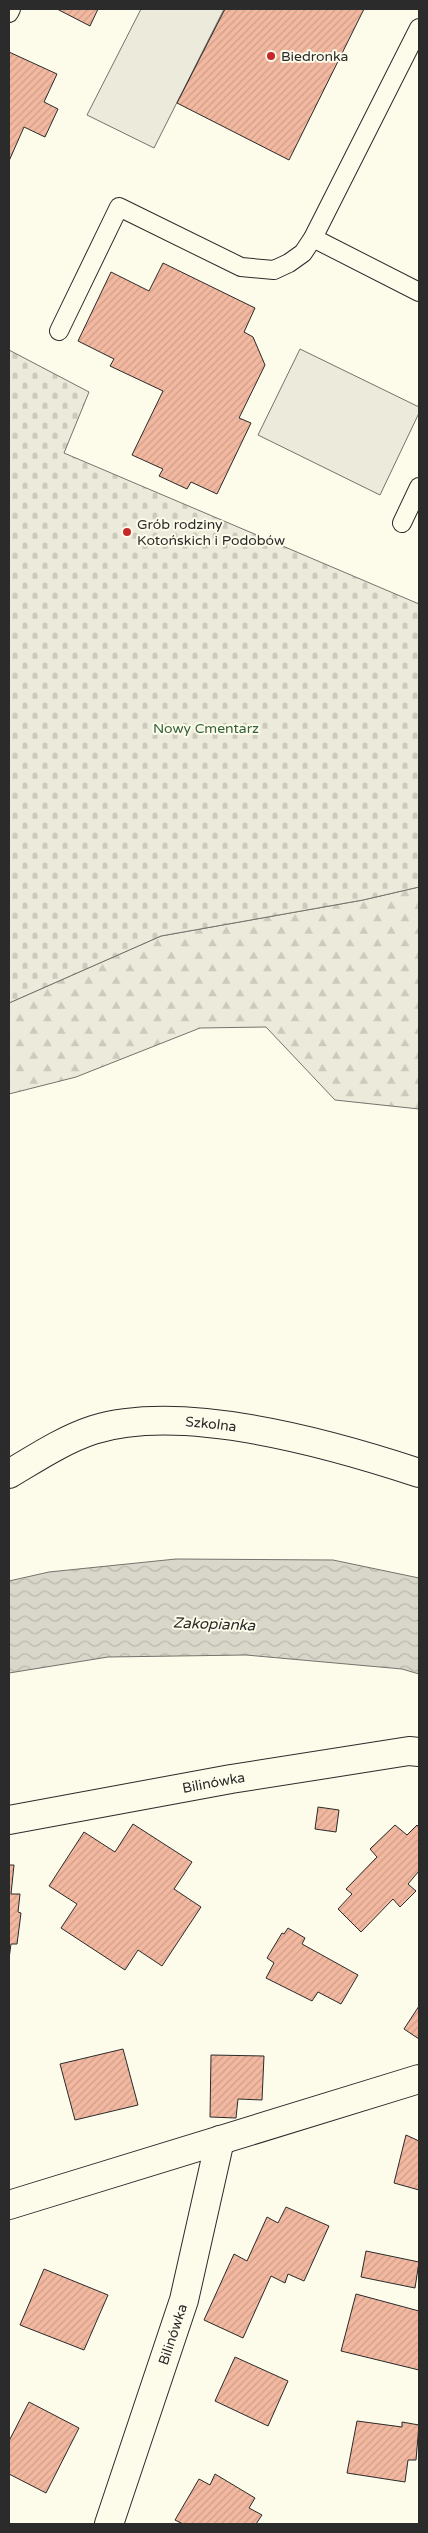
<svg xmlns="http://www.w3.org/2000/svg" width="428" height="2533" viewBox="0 0 428 2533" font-family="'Varela Round',sans-serif">
	<defs>
		<pattern id="forest-firs" width="22" height="20" patternUnits="userSpaceOnUse" patternTransform="scale(1.25)"><rect width="22" height="20" fill="#ecebdb"/><path d="M5 1l3.5 6h-7zM16 11l3.5 6h-7z" fill="#cbcabc"/></pattern>
		<pattern id="cemetery-stones" width="16" height="16" patternUnits="userSpaceOnUse" patternTransform="scale(1.25)"><rect width="16" height="16" fill="#ecebdb"/><path d="M2 7V4a2 2 0 0 1 4 0v3zM10 15v-3a2 2 0 0 1 4 0v3z" fill="#cbcabc"/></pattern>
		<pattern id="water-waves" width="16" height="10" patternUnits="userSpaceOnUse" patternTransform="scale(1.25)"><rect width="16" height="10" fill="#d8d7c9"/><path d="M0 5q4-4 8 0t8 0" fill="none" stroke="#bab9ad"/></pattern>
		<pattern id="building-hatch" width="6" height="6" patternUnits="userSpaceOnUse" patternTransform="scale(1.25)"><rect width="6" height="6" fill="#f2b8a0"/><path d="M-1 1l2-2M0 6l6-6M5 7l2-2" fill="none" stroke="#d09e8a"/></pattern>
	</defs>
	<rect width="100%" height="100%" fill="#fdfbea"/>
	<path fill="url(#forest-firs)" stroke="#74746e" d="M 419,887 L 419,1109 L 335,1100 L 266,1027 L 200,1028 L 76,1077 L 9,1094 L 9,1003 L 161,936 L 363,900 Z"/>
	<path fill="url(#cemetery-stones)" stroke="#74746e" d="M 9,350 L 89,392 L 64,453 L 419,604 L 419,887 L 363,900 L 161,936 L 9,1003 Z"/>
	<g fill="#eceadb" stroke="#74746e">
		<path d="M 141,9 L 224,9 L 154,148 L 87,115 Z"/>
		<path d="M 300,349 L 419,407 L 419,413 L 380,495 L 258,435 Z"/>
	</g>
	<path fill="url(#water-waves)" stroke="#74746e" d="M 176,1559 L 333,1560 L 419,1578 L 419,1674 L 402,1669 L 246,1655 L 108,1657 L 9,1673 L 9,1581 L 49,1572 Z"/>
	<g fill="url(#building-hatch)" stroke="#2b2b2b">
		<path d="M 57,9 L 98,9 L 90,26 Z"/>
		<path d="M 225,9 L 364,9 L 289,160 L 177,103 Z"/>
		<path d="M 9,52 L 57,74 L 44,102 L 58,109 L 45,137 L 24,127 L 9,161 Z"/>
		<path d="M 163,263 L 255,308 L 244,332 L 253,337 L 265,365 L 239,418 L 251,423 L 217,494 L 191,482 L 187,489 L 159,476 L 163,469 L 132,455 L 163,391 L 110,366 L 114,359 L 78,341 L 111,272 L 149,291 Z"/>
		<path d="M 318,1807 L 339,1810 L 336,1832 L 315,1829 Z"/>
		<path d="M 133,1824 L 192,1862 L 174,1889 L 201,1907 L 162,1966 L 138,1950 L 125,1970 L 61,1928 L 77,1904 L 49,1886 L 84,1832 L 115,1852 Z"/>
		<path d="M 395,1825 L 407,1835 L 417,1825 L 419,1828 L 419,1871 L 408,1884 L 416,1891 L 400,1907 L 393,1899 L 361,1932 L 338,1909 L 352,1894 L 346,1889 L 377,1857 L 370,1849 Z"/>
		<path d="M 9,1865 L 14,1865 L 11,1894 L 20,1894 L 18,1912 L 21,1913 L 17,1944 L 11,1944 L 9,1959 Z"/>
		<path d="M 288,1928 L 305,1938 L 302,1944 L 358,1975 L 341,2004 L 318,1992 L 312,2001 L 266,1978 L 274,1963 L 267,1958 L 282,1933 L 284,1934 Z"/>
		<path d="M 419,2006 L 419,2039 L 404,2029 Z"/>
		<path d="M 123,2049 L 138,2105 L 75,2120 L 60,2064 Z"/>
		<path d="M 211,2055 L 264,2056 L 262,2100 L 238,2099 L 236,2118 L 210,2117 Z"/>
		<path d="M 406,2135 L 419,2141 L 419,2190 L 394,2183 Z"/>
		<path d="M 286,2207 L 329,2226 L 304,2281 L 288,2274 L 285,2283 L 271,2276 L 243,2338 L 204,2320 L 234,2254 L 247,2261 L 267,2217 L 278,2223 Z"/>
		<path d="M 366,2251 L 419,2262 L 415,2288 L 361,2277 Z"/>
		<path d="M 44,2269 L 108,2295 L 84,2350 L 20,2325 Z"/>
		<path d="M 356,2294 L 419,2311 L 419,2370 L 341,2351 Z"/>
		<path d="M 235,2357 L 288,2381 L 268,2426 L 215,2401 Z"/>
		<path d="M 29,2402 L 79,2428 L 46,2493 L 9,2474 L 9,2441 Z"/>
		<path d="M 357,2421 L 402,2427 L 402,2422 L 419,2425 L 416,2460 L 408,2460 L 405,2482 L 347,2473 Z"/>
		<path d="M 215,2474 L 255,2498 L 249,2508 L 262,2515 L 256,2524 L 183,2524 L 175,2520 L 199,2479 L 210,2485 Z"/>
	</g>
	<g fill="none" stroke-linecap="round" stroke-linejoin="round">
		<defs>
			<g id="service">
				<path d="M 9,13 L 11,9"/>
				<path d="M 313,238 L 419,292"/>
				<path d="M 59,331 L 119,207 L 241,267 L 274,270 L 289,263 L 303,253 L 313,238 L 419,28"/>
				<path d="M 402,523 L 419,487"/>
			</g>
			<g id="minor">
				<path id="s1" d="M 9,1474 C 36,1458 63,1440 93,1430 C 183,1402 331,1444 419,1473"/>
				<path id="s2" d="M 9,1820 L 231,1779 L 409,1751 L 419,1752"/>
				<path d="M 9,2205 L 419,2079"/>
				<path id="s3" d="M 109,2524 L 184,2300 L 220,2140"/>
			</g>
		</defs>
		<use href="#service" stroke="#2b2b2b" stroke-width="20"/>
		<use href="#minor" stroke="#2b2b2b" stroke-width="30"/>
		<use href="#service" stroke="#fdfbea" stroke-width="18"/>
		<use href="#minor" stroke="#fdfbea" stroke-width="28"/>
	</g>
	<g fill="#c62828" stroke="#fdfbea" stroke-width="2">
		<circle cx="271" cy="56" r="5"/>
		<circle cx="127" cy="532" r="5"/>
	</g>
	<g text-anchor="middle" dominant-baseline="central" stroke-width="4" stroke-linejoin="round" paint-order="stroke">
		<g font-size="14" fill="#2b2b2b" stroke="#fdfbea" text-anchor="start">
			<text x="281" y="56">Biedronka</text>
			<text x="137" y="524">Grób rodziny<tspan x="137" dy="16">Kotońskich i Podobów</tspan></text>
		</g>
		<g font-size="14" fill="#34623c" stroke="#fdfbea">
			<text x="206" y="728">Nowy Cmentarz</text>
		</g>
		<g font-size="14" fill="#2b2b2b" stroke="#fdfbea">
			<text stroke="none"><textPath href="#s1" startOffset="214">Szkolna</textPath></text>
			<text stroke="none"><textPath href="#s2" startOffset="208">Bilinówka</textPath></text>
			<text stroke="none"><textPath href="#s3" startOffset="200">Bilinówka</textPath></text>
		</g>
		<g font-size="15" font-style="italic" fill="#2b2b2b" stroke="#fdfbea">
			<text transform="translate(214 1624) rotate(2)">Zakopianka</text>
		</g>
	</g>
	<rect width="428" height="2533" fill="none" stroke="#2b2b2b" stroke-width="20"/>
</svg>
